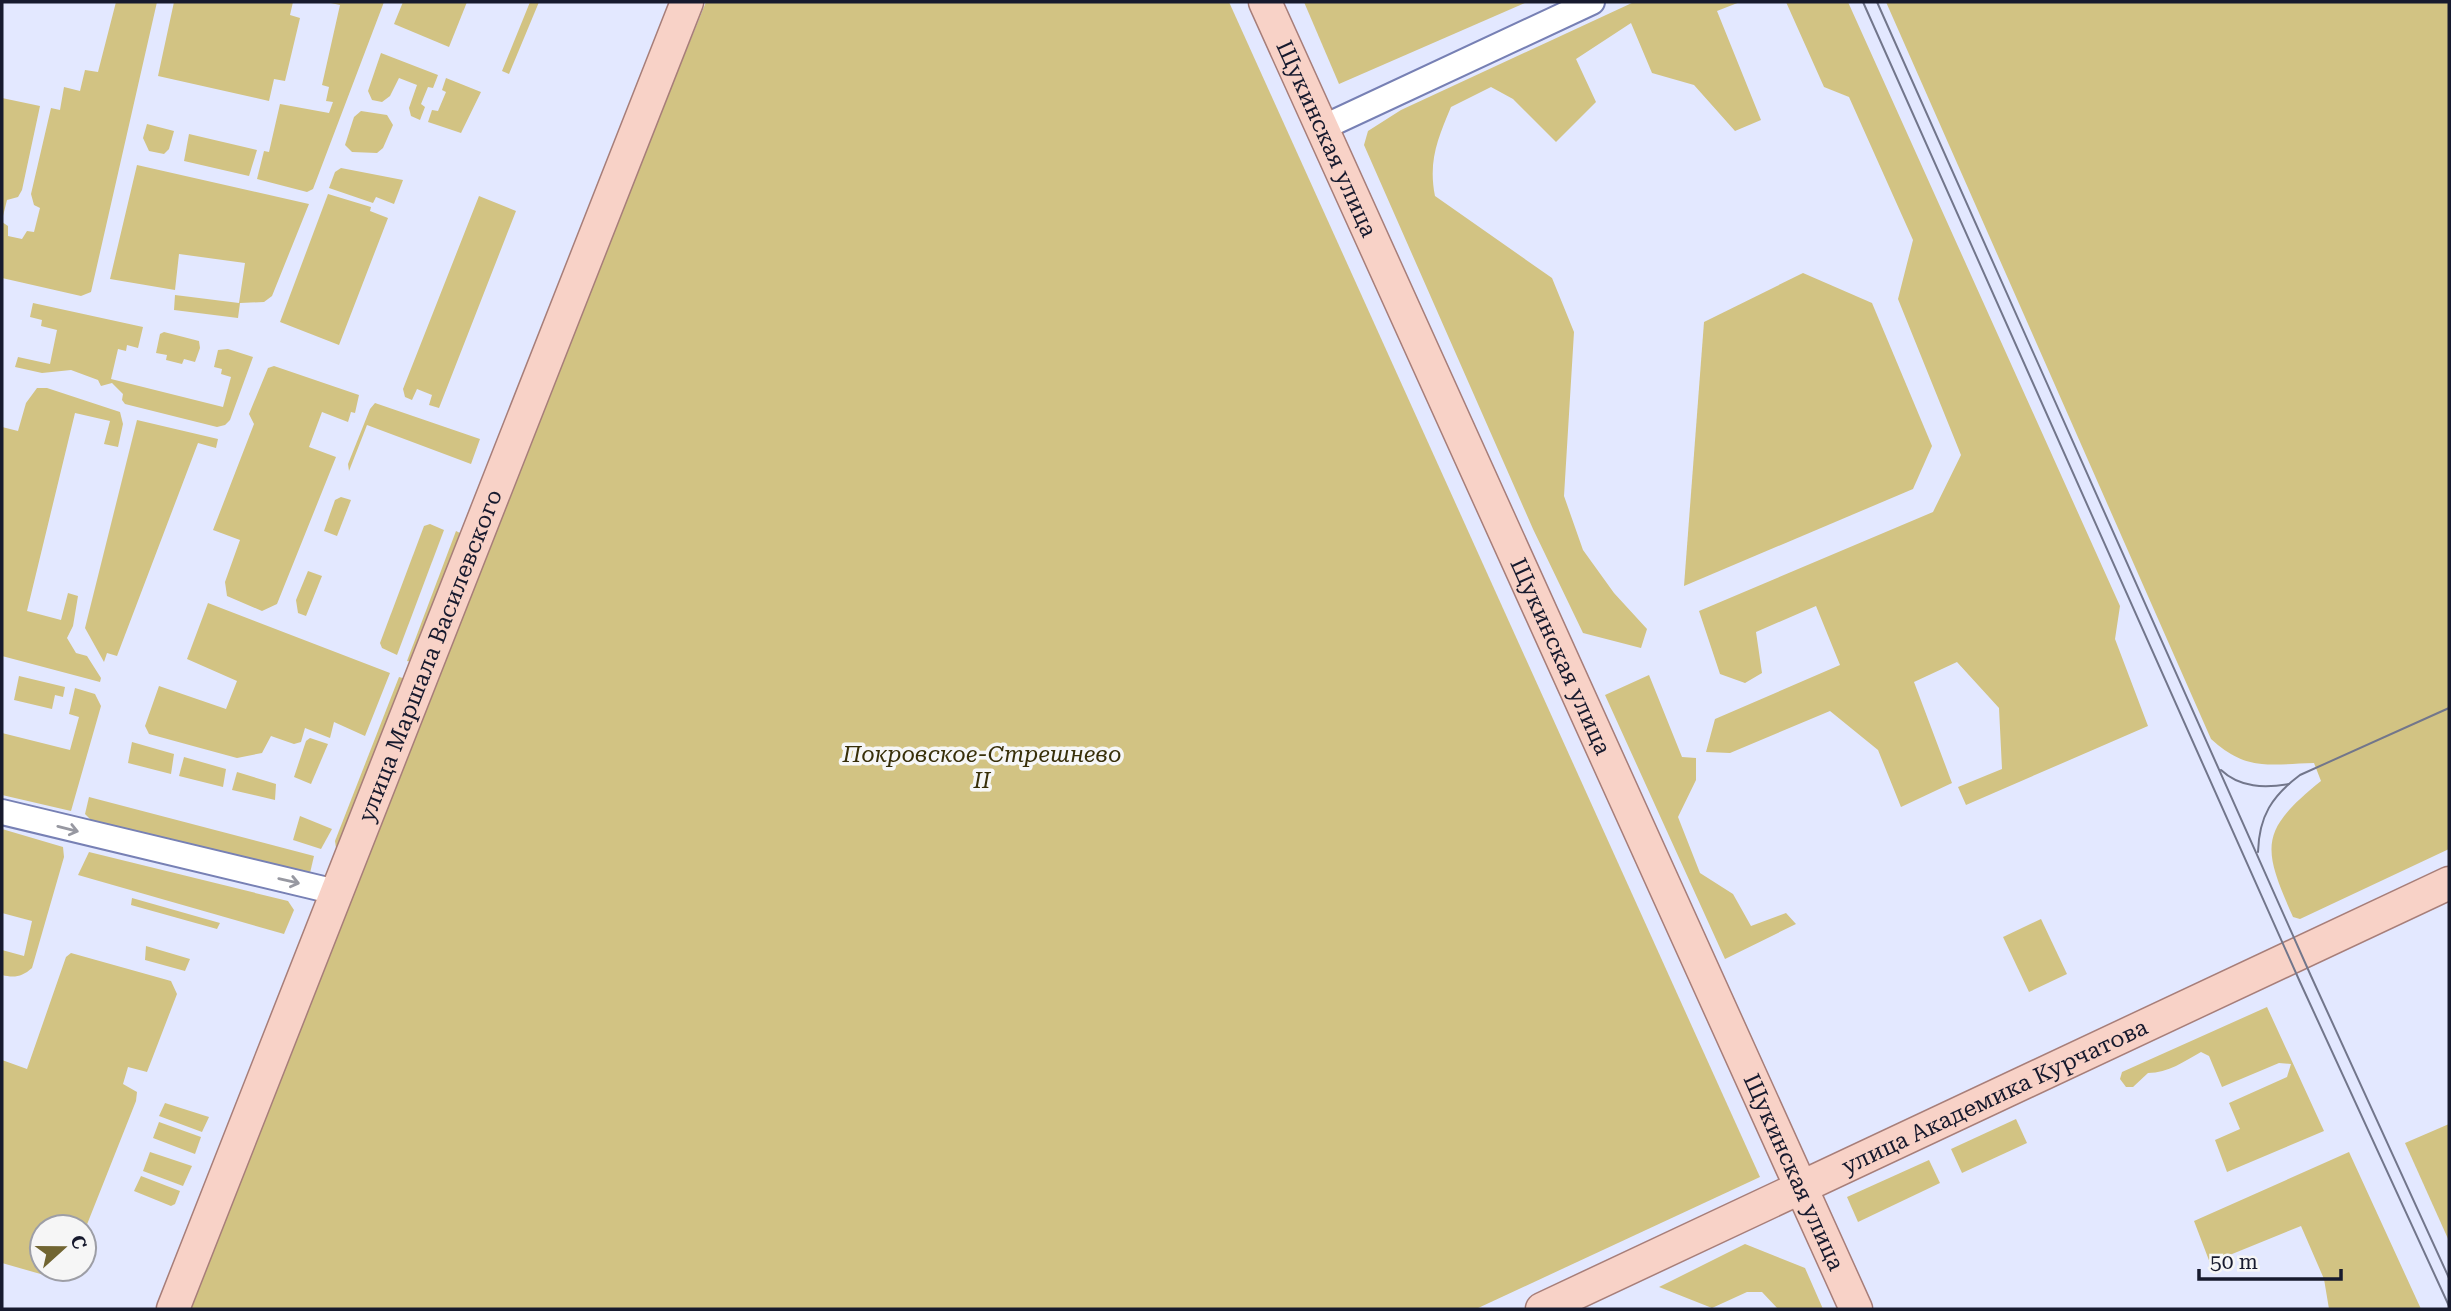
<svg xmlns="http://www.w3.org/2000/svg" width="2451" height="1311" viewBox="0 0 2451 1311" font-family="'Roboto Serif',serif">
	<rect width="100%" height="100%" fill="#e3e8ff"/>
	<g fill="#d2c383">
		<path d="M 116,2 L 157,2 L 91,292 L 81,296 L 2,278 L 2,222 L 8,226 L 8,236 L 22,239 L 27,231 L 34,232 L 40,208 L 34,205 L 31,194 L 51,108 L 60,110 L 64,87 L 80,91 L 85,70 L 98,72 Z"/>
		<path d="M 174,2 L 293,2 L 290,15 L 300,18 L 285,81 L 274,79 L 269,101 L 158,76 Z"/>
		<path d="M 326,2 L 384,2 L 313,189 L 307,192 L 257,179 L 264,151 L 269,152 L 280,104 L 329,113 L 333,102 L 326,101 L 329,87 L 322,85 L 340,5 Z"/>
		<path d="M 403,2 L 467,2 L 449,47 L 394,24 Z"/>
		<path d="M 530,2 L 539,2 L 509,74 L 502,71 Z"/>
		<path d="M 706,2 L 1229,2 L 1760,1177 L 1476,1309 L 187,1309 L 506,492 Z"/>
		<path d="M 1304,2 L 1527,2 L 1339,84 Z"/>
		<path d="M 1634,2 L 1740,2 L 1717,11 L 1761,120 L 1735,131 L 1694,85 L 1652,73 L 1631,23 L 1576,59 L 1596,102 L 1556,142 L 1513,99 L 1491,87 L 1451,107 C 1438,138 1428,161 1435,196 L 1552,278 L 1574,332 L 1564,496 L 1583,550 L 1614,593 L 1647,629 L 1641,648 L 1583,633 L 1533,529 L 1364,145 L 1368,131 L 1401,110 Z"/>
		<path d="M 1786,2 L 1848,2 L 2120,606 L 2115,639 L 2148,726 L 1966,805 L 1958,787 L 2002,769 L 1999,708 L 1957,662 L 1914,682 L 1952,783 L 1901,807 L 1878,750 L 1830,711 L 1730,753 L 1706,752 L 1715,719 L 1840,665 L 1816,606 L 1756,632 L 1762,673 L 1745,683 L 1720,674 L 1699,611 L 1933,512 L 1961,455 L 1898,299 L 1913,240 L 1849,97 L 1824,87 Z"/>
		<path d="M 1886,2 L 2449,2 L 2449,849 L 2300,919 L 2293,917 C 2262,847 2259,831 2321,781 L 2314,763 C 2270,764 2247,772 2211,739 Z"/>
		<path d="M 381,53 L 438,75 L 433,88 L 428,87 L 421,104 L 425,107 L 420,120 L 411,116 L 409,108 L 417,85 L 399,78 L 390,96 L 382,102 L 372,100 L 368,91 Z"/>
		<path d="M 446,78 L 481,92 L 461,133 L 428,122 L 432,110 L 438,111 L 446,92 L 442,90 Z"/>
		<path d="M 2,98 L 40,106 L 22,190 L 18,197 L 7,200 L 2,220 Z"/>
		<path d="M 361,111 L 387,115 L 393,125 L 383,148 L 377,153 L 352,152 L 345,145 L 354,117 Z"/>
		<path d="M 147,124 L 174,131 L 169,149 L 164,154 L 149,151 L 143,138 Z"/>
		<path d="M 189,134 L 257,150 L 249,176 L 184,161 Z"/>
		<path d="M 137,165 L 309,204 L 272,296 L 264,302 L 240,303 L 238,318 L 174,310 L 175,295 L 239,303 L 245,263 L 179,254 L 175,290 L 110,279 Z"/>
		<path d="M 341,168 L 403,180 L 394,204 L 376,197 L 373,203 L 329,188 L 335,172 Z"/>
		<path d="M 328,194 L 371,207 L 370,211 L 388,218 L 339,345 L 280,322 Z"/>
		<path d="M 479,196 L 516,211 L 439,408 L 429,405 L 432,395 L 417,389 L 412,400 L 405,397 L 403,389 Z"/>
		<path d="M 1803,273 L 1872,303 L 1932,446 L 1913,489 L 1684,586 L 1704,322 Z"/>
		<path d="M 33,303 L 143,327 L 138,348 L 127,345 L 126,351 L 118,349 L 111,379 L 223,407 L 231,377 L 221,374 L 222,369 L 214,367 L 218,350 L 228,349 L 253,357 L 230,420 L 225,425 L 217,427 L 125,404 L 122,400 L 123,394 L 112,383 L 101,386 L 98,380 L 71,370 L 42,373 L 15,367 L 18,357 L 50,364 L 57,330 L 41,326 L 42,320 L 30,317 Z"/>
		<path d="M 164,332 L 199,341 L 200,348 L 195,362 L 184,359 L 182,364 L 166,360 L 167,355 L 156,353 L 160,334 Z"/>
		<path d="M 274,366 L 359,395 L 355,413 L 351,412 L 348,422 L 322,412 L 309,447 L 336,457 L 277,604 L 262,611 L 227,596 L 225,582 L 240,540 L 213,530 L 254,424 L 249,414 L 268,368 Z"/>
		<path d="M 37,388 L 47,388 L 120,412 L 123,424 L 118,447 L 104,444 L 110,421 L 75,413 L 27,611 L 61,620 L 68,593 L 78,596 L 73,626 L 67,638 L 76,653 L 87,656 L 101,678 L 100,682 L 2,656 L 2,427 L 18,431 L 26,403 Z"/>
		<path d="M 375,403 L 480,439 L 471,464 L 367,425 L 349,471 L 348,464 L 370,409 Z"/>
		<path d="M 137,420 L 218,439 L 216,448 L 198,443 L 117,656 L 107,653 L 104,662 L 85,628 Z"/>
		<path d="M 341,497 L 351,500 L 337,536 L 324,531 L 335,500 Z"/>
		<path d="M 430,524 L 444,530 L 397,655 L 382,648 L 380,643 L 424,526 Z"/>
		<path d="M 456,531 L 460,533 L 416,663 L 407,661 Z"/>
		<path d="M 308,571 L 322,576 L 306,616 L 298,613 L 296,600 Z"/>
		<path d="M 208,603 L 390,673 L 365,736 L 334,722 L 330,738 L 305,728 L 301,742 L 294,744 L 271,736 L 262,753 L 237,758 L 149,734 L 145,726 L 159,686 L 226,709 L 237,681 L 187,659 Z"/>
		<path d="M 1649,675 L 1682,757 L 1696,758 L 1696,780 L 1678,817 L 1700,873 L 1733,894 L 1751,926 L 1786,913 L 1796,924 L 1725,959 L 1605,695 Z"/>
		<path d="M 19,676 L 65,687 L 63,697 L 55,695 L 52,709 L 14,700 Z"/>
		<path d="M 399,677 L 410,680 L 342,850 L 336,848 L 335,841 Z"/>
		<path d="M 75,688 L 95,694 L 101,706 L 71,811 L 2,795 L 2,733 L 70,750 L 79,717 L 69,714 Z"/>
		<path d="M 310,738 L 328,744 L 311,784 L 294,777 L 306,741 Z"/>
		<path d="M 132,742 L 174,754 L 171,774 L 128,763 Z"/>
		<path d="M 184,757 L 226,769 L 223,787 L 179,776 Z"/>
		<path d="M 237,772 L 276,784 L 275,800 L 232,790 Z"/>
		<path d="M 89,797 L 314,856 L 310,873 L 95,824 L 85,814 Z"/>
		<path d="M 300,816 L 332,829 L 321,849 L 293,840 Z"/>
		<path d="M 2,829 L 63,847 L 64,857 L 32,968 C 22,977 14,978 2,975 L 2,950 L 24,956 L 32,921 L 2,913 Z"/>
		<path d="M 89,852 L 288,901 L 294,910 L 284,934 L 78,875 Z"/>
		<path d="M 132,898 L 220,923 L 217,929 L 131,905 Z"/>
		<path d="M 2041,919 L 2067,974 L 2029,992 L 2003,937 Z"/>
		<path d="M 146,946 L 190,959 L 185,971 L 145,960 Z"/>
		<path d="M 71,953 L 171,981 L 177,994 L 147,1072 L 128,1067 L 123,1084 L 137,1092 L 136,1101 L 84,1232 L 84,1227 L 42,1227 L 42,1269 L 70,1269 L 67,1276 L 58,1279 L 2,1263 L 2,1060 L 27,1069 L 66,957 Z"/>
		<path d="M 2267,1007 L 2324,1131 L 2227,1172 L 2215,1140 L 2240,1129 L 2229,1103 L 2287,1077 L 2291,1064 L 2279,1063 L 2222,1087 L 2209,1056 L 2201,1052 C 2185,1061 2168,1073 2148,1073 L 2133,1087 L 2126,1087 L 2120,1079 L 2122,1072 Z"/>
		<path d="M 165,1103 L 209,1117 L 202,1132 L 159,1116 Z"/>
		<path d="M 2016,1119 L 2027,1143 L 1962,1173 L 1951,1149 Z"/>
		<path d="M 159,1122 L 201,1137 L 195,1154 L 153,1138 Z"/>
		<path d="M 2449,1124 L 2449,1241 L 2405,1143 Z"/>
		<path d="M 150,1152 L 192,1166 L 183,1186 L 143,1171 Z"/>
		<path d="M 2349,1152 L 2421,1309 L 2329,1309 L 2324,1279 L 2301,1226 L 2210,1263 L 2194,1221 Z"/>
		<path d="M 1929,1160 L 1940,1183 L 1858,1222 L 1847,1197 Z"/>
		<path d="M 141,1176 L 180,1191 L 175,1204 L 171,1206 L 134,1191 Z"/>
		<path d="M 1745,1244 L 1805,1268 L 1823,1309 L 1778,1309 L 1762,1292 L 1747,1292 L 1712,1308 L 1659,1287 Z"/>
	</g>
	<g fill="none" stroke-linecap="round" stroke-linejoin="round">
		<defs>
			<g id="minor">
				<path d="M 1322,128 L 1592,2"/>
				<path d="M 2,812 L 336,892"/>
			</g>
			<g id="major">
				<path id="s1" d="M 1265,2 L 1856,1309"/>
				<path id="s2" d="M 173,1309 L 687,2"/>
				<path id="s3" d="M 1542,1309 L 2449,883"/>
			</g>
		</defs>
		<use href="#minor" stroke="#7780b4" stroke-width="28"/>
		<use href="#major" stroke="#a77e79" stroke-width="35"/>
		<use href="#minor" stroke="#fff" stroke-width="24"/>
		<use href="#major" stroke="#f8d2c7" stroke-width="32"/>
		<g stroke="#72768b" stroke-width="2">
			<path d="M 1863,2 L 2300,982 L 2449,1306"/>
			<path d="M 1877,2 L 2311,976 L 2449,1278"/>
			<path d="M 2221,770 C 2240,788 2265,788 2289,784"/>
			<path d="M 2258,852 C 2259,816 2272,796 2300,775 L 2449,708"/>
		</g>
	</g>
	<defs><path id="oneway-shaft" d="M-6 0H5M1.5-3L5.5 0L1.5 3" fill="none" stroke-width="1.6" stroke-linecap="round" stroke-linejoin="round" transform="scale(1.75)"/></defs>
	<g stroke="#9798a1">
		<use href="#oneway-shaft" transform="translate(68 829) rotate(14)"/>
		<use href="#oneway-shaft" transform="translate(289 881) rotate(13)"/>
	</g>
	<g text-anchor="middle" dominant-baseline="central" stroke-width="7" stroke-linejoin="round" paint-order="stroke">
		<g font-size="23" fill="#171a2e" stroke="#f6f6f6">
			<text stroke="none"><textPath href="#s1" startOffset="150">Щукинская улица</textPath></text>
			<text stroke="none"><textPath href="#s2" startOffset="702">улица Маршала Василевского</textPath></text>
			<text stroke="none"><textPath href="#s1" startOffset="718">Щукинская улица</textPath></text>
			<text stroke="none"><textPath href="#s3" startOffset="500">улица Академика Курчатова</textPath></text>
			<text stroke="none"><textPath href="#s1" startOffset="1284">Щукинская улица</textPath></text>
		</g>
		<g font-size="23" font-style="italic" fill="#382f09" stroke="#f6f6f6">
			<text x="982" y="754">Покровское-Стрешнево<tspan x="982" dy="26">II</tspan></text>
		</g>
	</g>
	<rect width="2451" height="1311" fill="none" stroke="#171a2e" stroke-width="7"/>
	<g transform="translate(63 1248) rotate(69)"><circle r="33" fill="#f6f6f6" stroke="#9d9ea6" stroke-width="2"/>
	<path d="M0-5L12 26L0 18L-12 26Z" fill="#716532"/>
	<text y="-10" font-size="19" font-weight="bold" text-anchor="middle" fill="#171a2e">С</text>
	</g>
	<path d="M2199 1269v10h142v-10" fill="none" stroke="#171a2e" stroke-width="3.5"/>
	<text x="2210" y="1269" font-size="21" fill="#171a2e" stroke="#f6f6f6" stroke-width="5" paint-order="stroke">50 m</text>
</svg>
